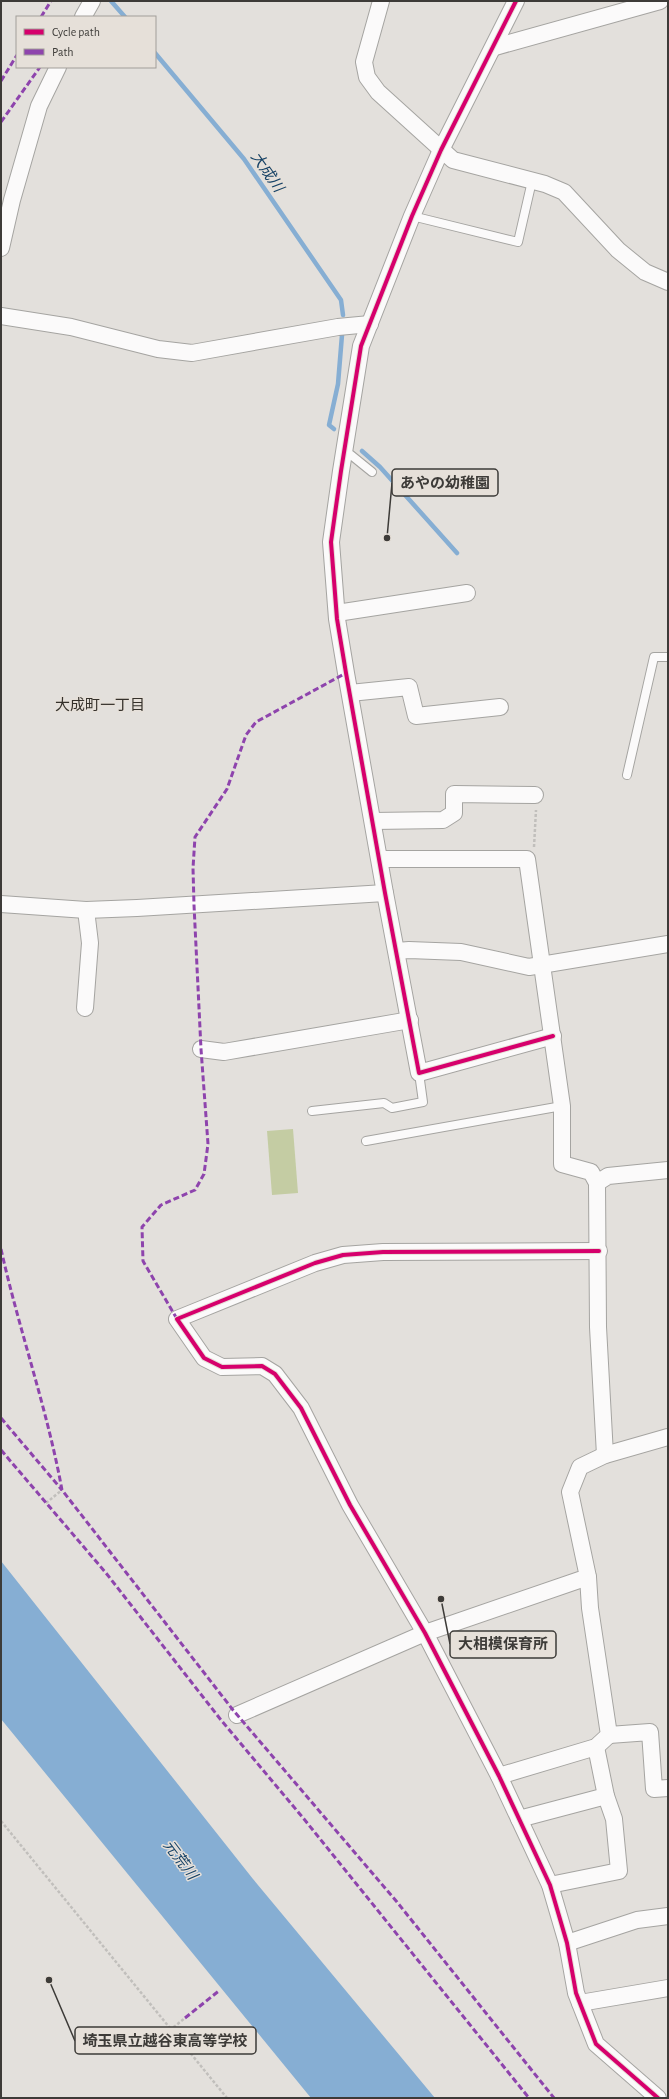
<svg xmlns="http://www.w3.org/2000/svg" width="669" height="2099" viewBox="0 0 669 2099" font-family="'Alegreya Sans','Noto Sans JP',sans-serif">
	<rect width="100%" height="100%" fill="#e3e0dc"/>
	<path fill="#c4cca3" d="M 293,1129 L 298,1193 L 272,1195 L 267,1131 Z"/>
	<path fill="#86aed3" d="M 1,1561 L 253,1879 L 435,2098 L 311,2098 L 1,1719 Z"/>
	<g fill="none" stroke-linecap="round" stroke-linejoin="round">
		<g stroke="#86aed3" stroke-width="4.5">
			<path d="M 111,1 L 125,17"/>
			<path d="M 155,53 L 244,159 L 341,300 L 343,315"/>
			<path d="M 334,429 L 329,425 L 338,384 L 342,335"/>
			<path d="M 362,451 L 380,467 L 457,553"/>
		</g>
		<defs>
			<g id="lane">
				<path d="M 412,216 L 518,242 L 532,181"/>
				<path d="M 343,454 L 351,455 L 372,472"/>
				<path d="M 627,775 L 654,657 L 668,657"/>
				<path d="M 312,1111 L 384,1103 L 392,1108 L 423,1102 L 419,1073"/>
				<path d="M 366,1141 L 562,1106"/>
			</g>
			<g id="street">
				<path d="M 381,1 L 364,62 L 367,77 L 378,92 L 453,160 L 545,184 L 564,192 L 618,250 L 645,272 L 668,282"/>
				<path d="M 516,1 L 441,150 L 412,216 L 361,346 L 341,471 L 331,542 L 337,619 L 346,673 L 385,893 L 419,1073 L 553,1036"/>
				<path d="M 83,17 L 92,1"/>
				<path d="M 495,47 L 660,1"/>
				<path d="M 1,248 L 12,200 L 39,106 L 58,67"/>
				<path d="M 1,316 L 71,327 L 158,349 L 192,353 L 338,327 L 370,324"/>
				<path d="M 337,613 L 467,593"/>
				<path d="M 350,693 L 409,687 L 416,716 L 500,707"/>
				<path d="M 373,821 L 443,820 L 454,813 L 454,794 L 535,795"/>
				<path d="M 380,859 L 527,859 L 562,1106 L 562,1164 L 591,1172 L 597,1183 L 598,1327 L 605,1455"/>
				<path d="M 1,904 L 86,910 L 137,908 L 385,893"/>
				<path d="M 397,951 L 409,950 L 461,952 L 529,967 L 668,944"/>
				<path d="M 85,1008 L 90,943 L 86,910"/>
				<path d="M 201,1049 L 224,1052 L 410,1020"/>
				<path d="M 597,1183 L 608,1176 L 668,1170"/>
				<path d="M 599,1251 L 383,1252 L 343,1255 L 315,1263 L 177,1319 L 204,1358 L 222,1367 L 262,1366 L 275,1374 L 301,1408 L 350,1505 L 425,1633 L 499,1776 L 550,1885 L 567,1943 L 576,1993 L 596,2044 L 658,2098"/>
				<path d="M 237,1715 L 425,1633 L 588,1577 L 570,1492 L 580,1467 L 605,1455 L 668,1437"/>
				<path d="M 609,1735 L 650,1732 L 654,1789 L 668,1788"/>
				<path d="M 499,1776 L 596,1747 L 609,1735 L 590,1608 L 588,1577"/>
				<path d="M 519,1819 L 606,1796"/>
				<path d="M 550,1885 L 619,1871 L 614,1819 L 606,1796 L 596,1747"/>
				<path d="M 567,1943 L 637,1920 L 668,1916"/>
				<path d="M 580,2003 L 668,1988"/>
			</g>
		</defs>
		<use href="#lane" stroke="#a5a4a1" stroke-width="10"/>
		<use href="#street" stroke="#a5a4a1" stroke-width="18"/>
		<g stroke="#c1bfbc" stroke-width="2.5" stroke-dasharray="3 2" stroke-linecap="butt">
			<path d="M 534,847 L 536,810"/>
			<path d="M 46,1503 L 62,1490"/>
			<path d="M 1,1821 L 227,2098"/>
			<path d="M 154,2043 L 185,2018"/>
		</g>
		<use href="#lane" stroke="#fbfafa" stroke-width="8"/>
		<use href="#street" stroke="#fbfafa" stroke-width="16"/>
		<g stroke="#8e44ad" stroke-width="3" stroke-dasharray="6 3" stroke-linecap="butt">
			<path d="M 41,17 L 51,1"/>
			<path d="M 1,81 L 17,55"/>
			<path d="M 1,122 L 40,67"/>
			<path d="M 1,1249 C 19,1330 47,1408 62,1490 L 233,1710 L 397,1902 L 554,2098"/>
			<path d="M 177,1319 L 143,1261 L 142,1227 L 161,1205 L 195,1190 L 204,1174 L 208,1144 L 201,1049 L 194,905 L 193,868 L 195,837 L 227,789 L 246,735 L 256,722 L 346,673"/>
			<path d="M 1,1418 L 62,1490"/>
			<path d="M 1,1450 L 106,1573 L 221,1720 L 304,1819 L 529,2098"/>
			<path d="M 185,2018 L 220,1990"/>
		</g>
		<defs>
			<g id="cycleway">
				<path d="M 516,1 L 441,150 L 412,216 L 361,346 L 341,471 L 331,542 L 337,619 L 346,673 L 385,893 L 419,1073 L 553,1036"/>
				<path d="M 599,1251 L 383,1252 L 343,1255 L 315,1263 L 177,1319 L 204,1358 L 222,1367 L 262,1366 L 275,1374 L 301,1408 L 350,1505 L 425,1633 L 499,1776 L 550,1885 L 567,1943 L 576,1993 L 596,2044 L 658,2098"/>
			</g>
		</defs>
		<use href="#cycleway" stroke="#e6e0d9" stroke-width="6"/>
		<use href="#cycleway" stroke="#d6006c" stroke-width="4"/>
	</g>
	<g text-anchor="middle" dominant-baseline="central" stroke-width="3" stroke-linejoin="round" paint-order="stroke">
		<g font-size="15" font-style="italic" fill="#164266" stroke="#e6e0d9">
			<text transform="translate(267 172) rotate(55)">大成川</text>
			<text transform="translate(180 1860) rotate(53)">元荒川</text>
		</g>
		<g font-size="15" fill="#35312b" stroke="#e6e0d9">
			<text x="100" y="705">大成町一丁目</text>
		</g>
	</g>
	<path fill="none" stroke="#3d3b38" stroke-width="1.5" d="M387 538L392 483M441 1599L450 1644M49 1980L75 2041"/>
	<g fill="#3d3b38" stroke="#e6e0d9" stroke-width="1.5">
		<circle cx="387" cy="538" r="4"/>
		<circle cx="441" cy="1599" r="4"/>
		<circle cx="49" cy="1980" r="4"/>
	</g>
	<g fill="#e6e0d9" stroke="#3d3b38" stroke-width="1.5">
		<rect x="392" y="469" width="106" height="27" rx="4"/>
		<rect x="450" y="1631" width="106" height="27" rx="4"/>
		<rect x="75" y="2027" width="181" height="27" rx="4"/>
	</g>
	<g font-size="15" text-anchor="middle" font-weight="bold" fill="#3d3b38">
		<text x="445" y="488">あやの幼稚園</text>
		<text x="503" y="1649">大相模保育所</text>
		<text x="165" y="2046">埼玉県立越谷東高等学校</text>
	</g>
	<rect width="669" height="2099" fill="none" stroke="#3d3b38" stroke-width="4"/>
	<rect x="16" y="16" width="140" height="52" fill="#e6e0d9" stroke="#a29e99"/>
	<rect x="24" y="29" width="20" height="6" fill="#d6006c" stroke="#a29e99"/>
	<text x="52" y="36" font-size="12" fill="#3d3b38">Cycle path</text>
	<rect x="24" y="49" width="20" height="6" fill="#8e44ad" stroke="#a29e99"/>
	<text x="52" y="56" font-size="12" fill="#3d3b38">Path</text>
</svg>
